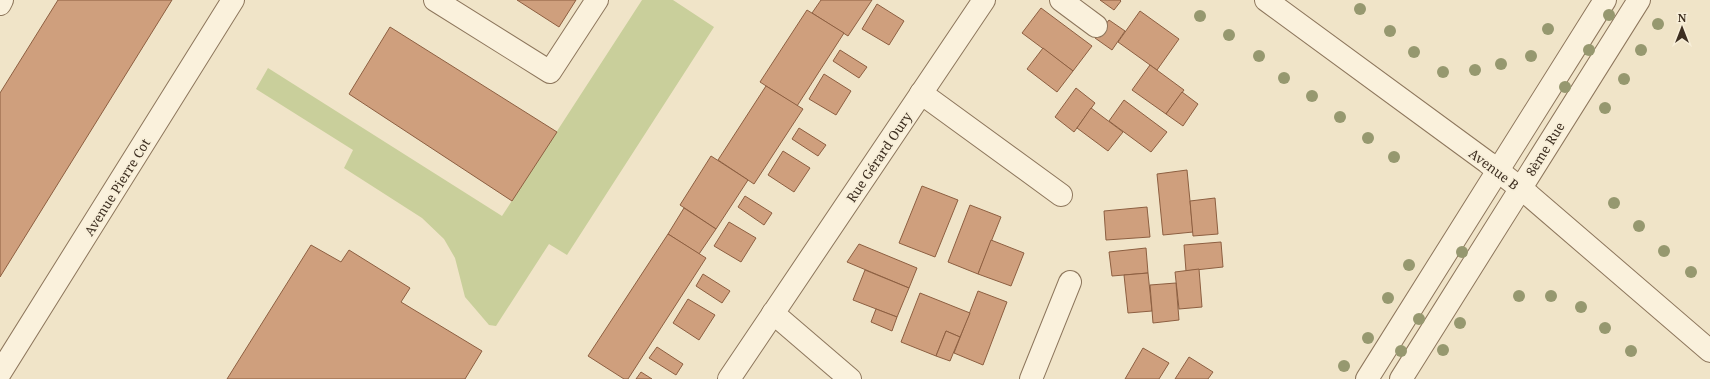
<svg xmlns="http://www.w3.org/2000/svg" width="1710" height="379" viewBox="0 0 1710 379" font-family="'Noto Serif',serif">
	<rect width="100%" height="100%" fill="#f0e4c8"/>
	<path fill="#c9cf9b" d="M 642,0 L 673,0 L 714,27 L 567,255 L 549,244 L 496,326 L 489,325 L 465,297 L 455,258 L 444,239 L 422,218 L 344,168 L 353,150 L 256,89 L 268,68 L 502,216 Z"/>
	<g fill="#cf9f7d" stroke="#8d5f41">
		<path d="M 58,0 L 172,0 L 0,277 L 0,93 Z"/>
		<path d="M 517,0 L 576,0 L 559,27 Z"/>
		<path d="M 821,0 L 872,0 L 848,36 L 812,13 Z"/>
		<path d="M 1100,0 L 1120,0 L 1121,1 L 1114,10 Z"/>
		<path d="M 877,4 L 904,21 L 889,45 L 862,29 Z"/>
		<path d="M 1041,8 L 1092,46 L 1073,71 L 1022,33 Z"/>
		<path d="M 807,10 L 844,33 L 797,106 L 760,82 Z"/>
		<path d="M 1140,11 L 1179,39 L 1157,70 L 1118,42 Z"/>
		<path d="M 1109,20 L 1125,31 L 1112,50 L 1095,38 Z"/>
		<path d="M 390,27 L 557,132 L 512,201 L 349,94 Z"/>
		<path d="M 1043,48 L 1073,71 L 1057,92 L 1027,69 Z"/>
		<path d="M 840,50 L 867,67 L 859,78 L 833,61 Z"/>
		<path d="M 1150,65 L 1184,90 L 1166,114 L 1132,90 Z"/>
		<path d="M 824,74 L 851,91 L 836,115 L 809,99 Z"/>
		<path d="M 766,86 L 803,109 L 754,184 L 718,160 Z"/>
		<path d="M 1076,88 L 1095,103 L 1074,132 L 1055,117 Z"/>
		<path d="M 1182,92 L 1198,104 L 1183,126 L 1166,114 Z"/>
		<path d="M 1124,100 L 1167,132 L 1151,152 L 1109,121 Z"/>
		<path d="M 1091,108 L 1123,132 L 1108,151 L 1077,128 Z"/>
		<path d="M 799,128 L 826,145 L 818,156 L 792,139 Z"/>
		<path d="M 783,151 L 810,168 L 794,192 L 768,175 Z"/>
		<path d="M 711,156 L 748,180 L 716,229 L 680,205 Z"/>
		<path d="M 1187,170 L 1193,232 L 1163,235 L 1157,174 Z"/>
		<path d="M 922,186 L 958,200 L 935,257 L 899,243 Z"/>
		<path d="M 745,196 L 772,213 L 764,225 L 738,207 Z"/>
		<path d="M 1215,198 L 1218,234 L 1193,236 L 1190,201 Z"/>
		<path d="M 970,205 L 1001,217 L 978,274 L 948,262 Z"/>
		<path d="M 1147,207 L 1150,237 L 1106,240 L 1104,211 Z"/>
		<path d="M 684,208 L 716,229 L 699,254 L 668,234 Z"/>
		<path d="M 729,222 L 756,238 L 741,262 L 714,246 Z"/>
		<path d="M 668,234 L 706,258 L 628,379 L 624,379 L 588,356 Z"/>
		<path d="M 991,240 L 1024,253 L 1011,286 L 978,274 Z"/>
		<path d="M 1221,242 L 1223,267 L 1186,271 L 1184,245 Z"/>
		<path d="M 859,244 L 917,268 L 909,288 L 847,262 Z"/>
		<path d="M 311,245 L 341,262 L 349,250 L 410,288 L 401,302 L 482,351 L 465,379 L 227,379 Z"/>
		<path d="M 1146,248 L 1148,273 L 1112,276 L 1109,252 Z"/>
		<path d="M 1199,269 L 1202,307 L 1179,309 L 1175,272 Z"/>
		<path d="M 865,270 L 909,288 L 897,317 L 853,300 Z"/>
		<path d="M 1148,273 L 1152,311 L 1128,313 L 1124,275 Z"/>
		<path d="M 703,274 L 730,291 L 722,303 L 696,286 Z"/>
		<path d="M 1176,283 L 1179,320 L 1153,323 L 1150,285 Z"/>
		<path d="M 978,291 L 1007,302 L 983,365 L 954,353 Z"/>
		<path d="M 920,293 L 970,313 L 960,337 L 946,331 L 936,356 L 901,342 Z"/>
		<path d="M 688,299 L 715,315 L 699,340 L 673,323 Z"/>
		<path d="M 876,309 L 897,317 L 892,331 L 871,322 Z"/>
		<path d="M 946,331 L 960,337 L 950,361 L 936,356 Z"/>
		<path d="M 657,347 L 683,364 L 676,375 L 649,358 Z"/>
		<path d="M 1143,348 L 1169,363 L 1159,379 L 1125,379 Z"/>
		<path d="M 1189,357 L 1213,372 L 1208,379 L 1175,379 Z"/>
		<path d="M 641,372 L 652,379 L 636,379 Z"/>
	</g>
	<g fill="none" stroke-linecap="round" stroke-linejoin="round">
		<defs>
			<g id="minor">
				<path d="M 435,0 L 550,72 L 597,0"/>
				<path d="M 1061,0 L 1096,26"/>
				<path d="M 1266,0 L 1487,162 L 1530,196 L 1710,351"/>
				<path d="M 0,4 L 2,0"/>
				<path d="M 921,93 L 1061,195"/>
				<path d="M 773,313 L 850,379"/>
				<path d="M 0,373 L 233,0"/>
				<path d="M 729,379 L 984,0"/>
				<path d="M 1031,379 L 1070,282"/>
				<path d="M 1367,379 L 1605,0"/>
				<path d="M 1401,379 L 1639,0"/>
			</g>
		</defs>
		<use href="#minor" stroke="#8d765c" stroke-width="24"/>
		<use href="#minor" stroke="#faf1dc" stroke-width="22"/>
	</g>
	<g fill="#96986f">
		<circle cx="1360" cy="9" r="6"/>
		<circle cx="1609" cy="15" r="6"/>
		<circle cx="1200" cy="16" r="6"/>
		<circle cx="1658" cy="24" r="6"/>
		<circle cx="1548" cy="29" r="6"/>
		<circle cx="1390" cy="31" r="6"/>
		<circle cx="1229" cy="35" r="6"/>
		<circle cx="1589" cy="50" r="6"/>
		<circle cx="1641" cy="50" r="6"/>
		<circle cx="1414" cy="52" r="6"/>
		<circle cx="1259" cy="56" r="6"/>
		<circle cx="1531" cy="56" r="6"/>
		<circle cx="1501" cy="64" r="6"/>
		<circle cx="1475" cy="70" r="6"/>
		<circle cx="1443" cy="72" r="6"/>
		<circle cx="1284" cy="78" r="6"/>
		<circle cx="1624" cy="79" r="6"/>
		<circle cx="1565" cy="87" r="6"/>
		<circle cx="1312" cy="96" r="6"/>
		<circle cx="1605" cy="108" r="6"/>
		<circle cx="1340" cy="117" r="6"/>
		<circle cx="1368" cy="138" r="6"/>
		<circle cx="1394" cy="157" r="6"/>
		<circle cx="1614" cy="203" r="6"/>
		<circle cx="1639" cy="226" r="6"/>
		<circle cx="1664" cy="251" r="6"/>
		<circle cx="1462" cy="252" r="6"/>
		<circle cx="1409" cy="265" r="6"/>
		<circle cx="1691" cy="272" r="6"/>
		<circle cx="1519" cy="296" r="6"/>
		<circle cx="1551" cy="296" r="6"/>
		<circle cx="1388" cy="298" r="6"/>
		<circle cx="1581" cy="307" r="6"/>
		<circle cx="1419" cy="319" r="6"/>
		<circle cx="1460" cy="323" r="6"/>
		<circle cx="1605" cy="328" r="6"/>
		<circle cx="1368" cy="338" r="6"/>
		<circle cx="1443" cy="350" r="6"/>
		<circle cx="1401" cy="351" r="6"/>
		<circle cx="1631" cy="351" r="6"/>
		<circle cx="1344" cy="366" r="6"/>
	</g>
	<g text-anchor="middle" dominant-baseline="central" stroke-width="3.5" stroke-linejoin="round" paint-order="stroke">
		<g font-size="13" fill="#3d2e20" stroke="#f7eed8">
			<text transform="translate(1545 149) rotate(-58)">8ème Rue</text>
			<text transform="translate(879 157) rotate(-56)">Rue Gérard Oury</text>
			<text transform="translate(1494 169) rotate(37)">Avenue B</text>
			<text transform="translate(117 187) rotate(-58)">Avenue Pierre Cot</text>
		</g>
	</g>
	<g transform="translate(1682 28)" stroke="#f7eed8" stroke-width="3" paint-order="stroke">
	<path d="M0-3L7 15L0 10L-7 15Z" fill="#3d2e20"/>
	<text y="-6" font-size="11" font-weight="bold" text-anchor="middle" fill="#3d2e20">N</text>
	</g>
</svg>
